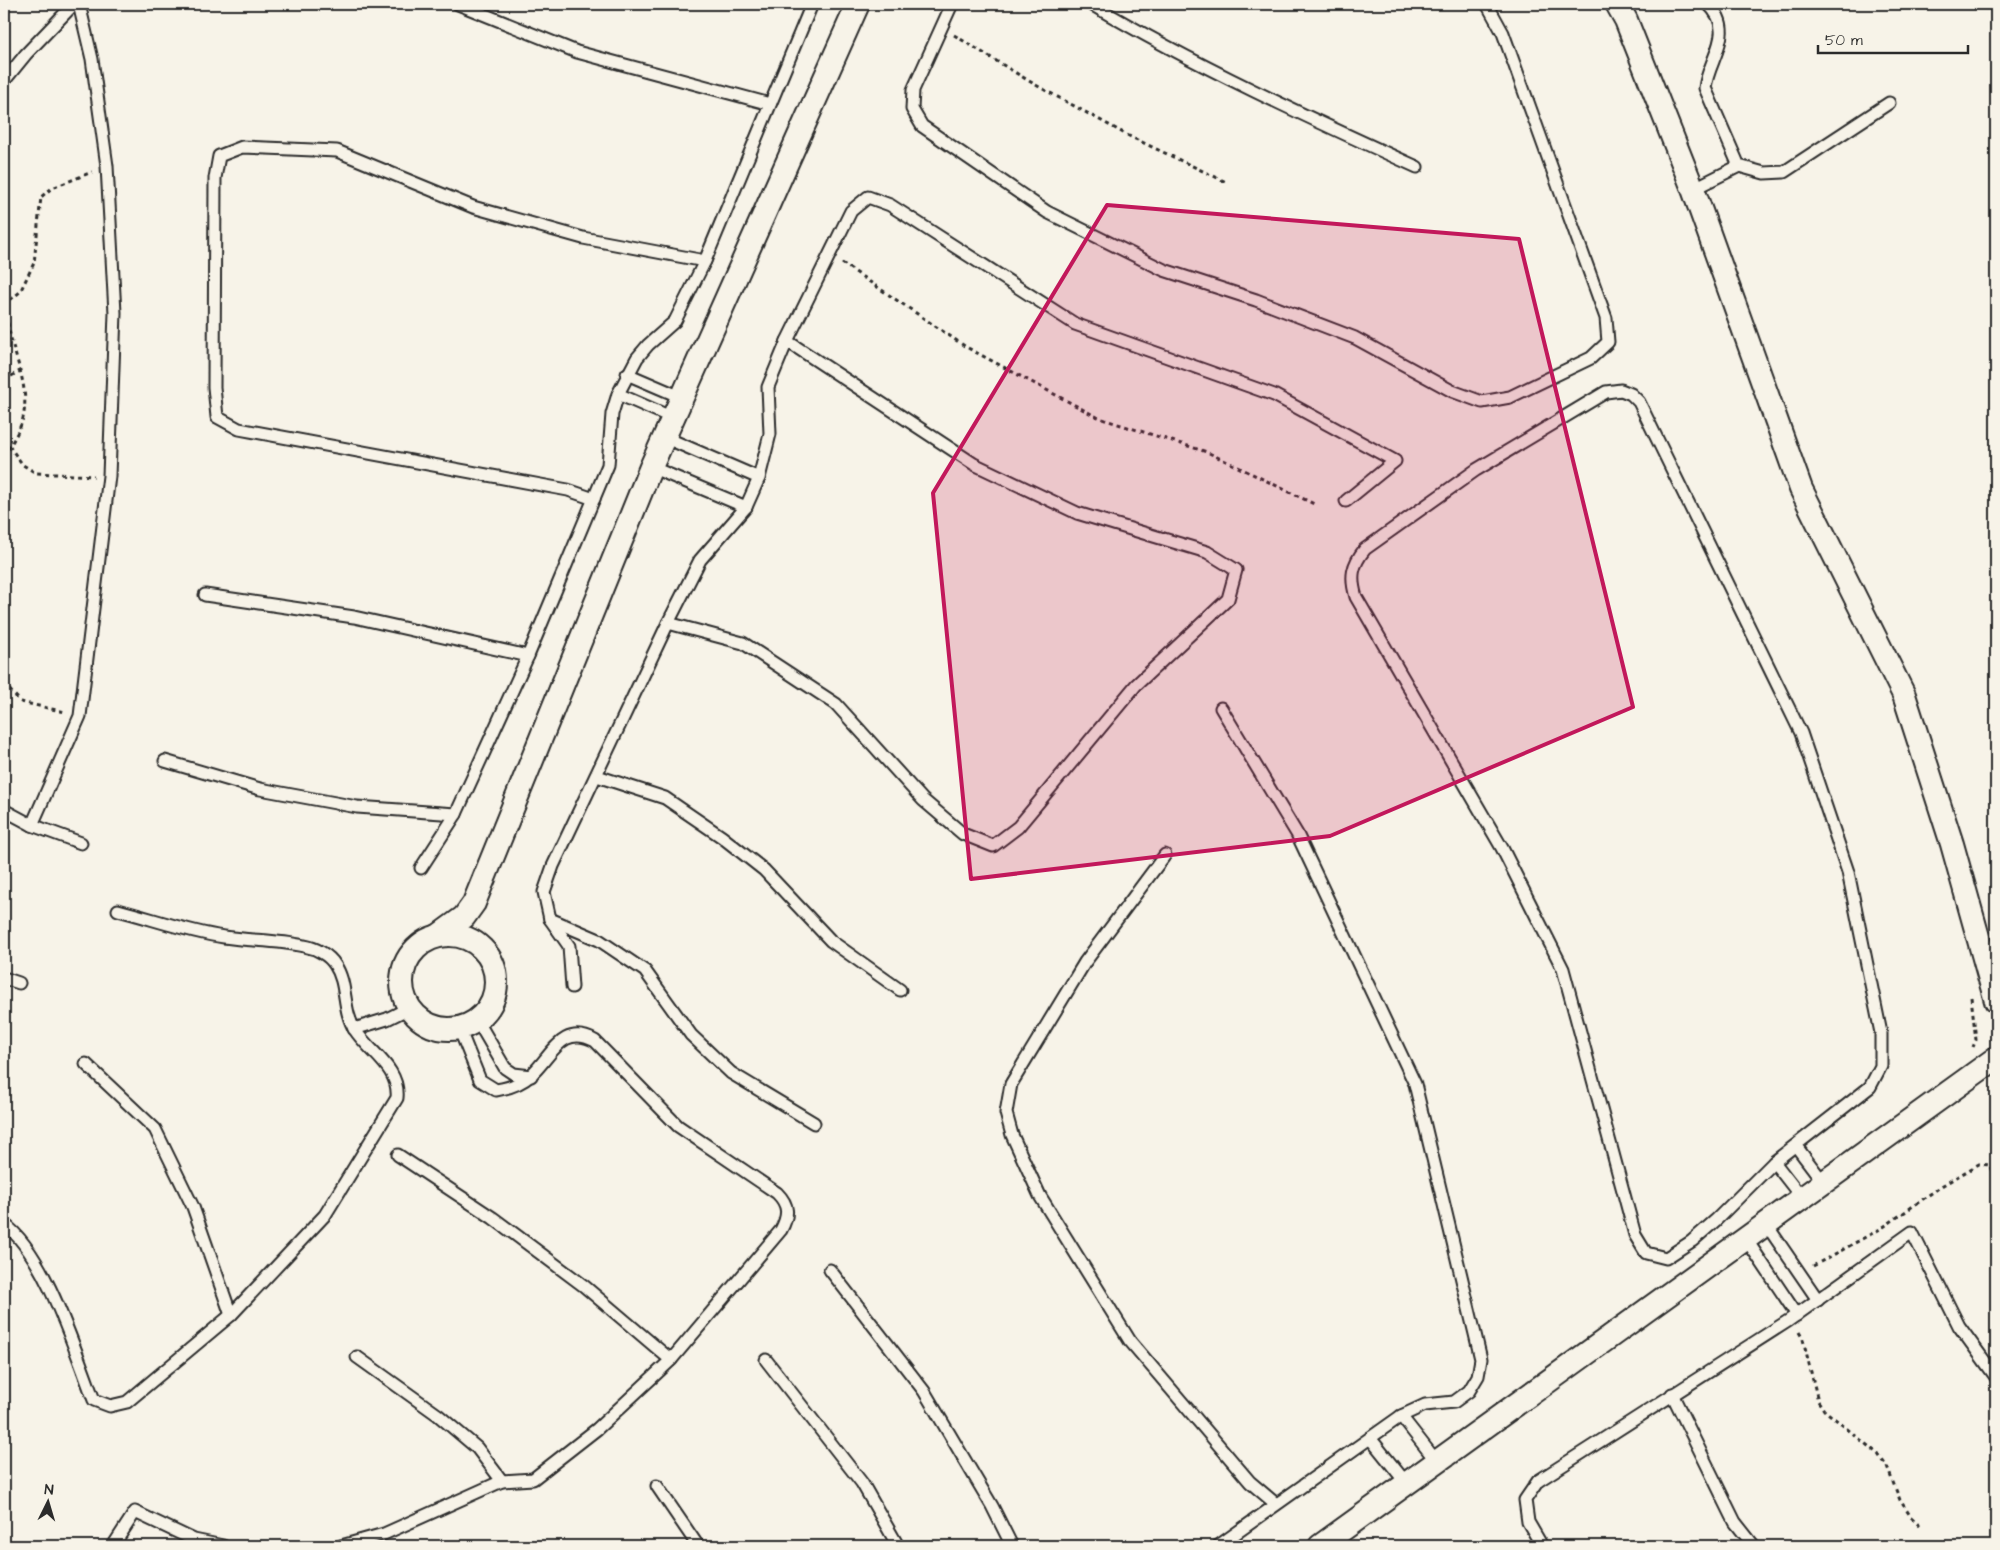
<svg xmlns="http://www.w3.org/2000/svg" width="2000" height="1550" viewBox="0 0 2000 1550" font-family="'Architects Daughter',sans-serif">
	<rect width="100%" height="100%" fill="#f7f3e8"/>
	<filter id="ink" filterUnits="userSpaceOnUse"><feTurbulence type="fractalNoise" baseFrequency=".02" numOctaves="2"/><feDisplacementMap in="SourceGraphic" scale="10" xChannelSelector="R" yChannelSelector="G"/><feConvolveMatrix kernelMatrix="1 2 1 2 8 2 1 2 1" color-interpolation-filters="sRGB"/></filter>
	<g filter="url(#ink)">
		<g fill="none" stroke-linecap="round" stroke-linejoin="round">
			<defs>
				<g id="service">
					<path d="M 458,4 L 577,52 L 770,104"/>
					<path d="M 952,4 L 913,90 L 912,109 L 922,126 L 1047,212 L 1164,270 L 1256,300 L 1355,338 L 1452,391 L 1482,402 L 1510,397 L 1591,358 L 1608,342 L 1606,318 L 1503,33 L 1487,4"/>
					<path d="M 1091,4 C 1196,66 1307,117 1417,167"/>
					<path d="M 4,81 L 26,54 L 74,4"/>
					<path d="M 1739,166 L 1764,173 L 1784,172 L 1889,103"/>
					<path d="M 1693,189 L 1739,166 L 1705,88 C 1708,59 1738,31 1708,4"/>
					<path d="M 627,374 L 683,398"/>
					<path d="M 1621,390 L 1631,394 L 1639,402 L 1801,733 L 1848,872 L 1881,1033 L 1881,1066 L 1870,1087 L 1774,1162 L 1716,1220 L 1692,1241 L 1666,1258 L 1646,1253 L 1635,1235 L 1563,969 L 1502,848 L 1356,597 C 1350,577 1352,565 1365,549 L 1476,470 L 1606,392 Z"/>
					<path d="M 618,394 L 673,418"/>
					<path d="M 664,437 L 759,478"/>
					<path d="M 651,467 L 746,507"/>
					<path d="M 594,499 L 568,490 L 239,429 L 217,417 L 214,387 L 215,178 L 219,156 L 242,147 L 337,151 L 473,207 L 583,238 L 705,261"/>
					<path d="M 205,595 L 354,617 L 528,656"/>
					<path d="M 668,623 L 743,643 L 836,704 L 923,800 L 963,834 L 993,846 L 1018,827 L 1136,685 L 1228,599 L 1236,570 L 1207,552 L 1077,513 L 974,464 L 787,341"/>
					<path d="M 165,761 L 260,789 L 357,807 L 456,814"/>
					<path d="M 597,776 L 665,798 L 722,837 L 764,870 L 831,941 L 900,990"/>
					<path d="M 4,810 L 32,825 L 81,843"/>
					<path d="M 32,825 L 80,716 L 109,476 L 115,313 L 107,166 L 92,59 L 79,4"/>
					<path d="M 1165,855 L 1085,962 L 1011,1084 L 1006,1113 L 1012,1135 L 1040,1196 L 1130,1341 L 1250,1482 L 1276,1504"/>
					<path d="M 421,868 L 456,814 L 528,656 L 608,465 L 612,414 L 618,394 L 637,358 L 648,345 L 675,321 L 705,261 L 812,4"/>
					<path d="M 550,919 L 599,940 L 645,971 L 691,1035 L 731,1073 L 814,1123"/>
					<path d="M 4,978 L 19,983"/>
					<path d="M 572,987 L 569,946 L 550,919 L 544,892 L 553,866 L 668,623 L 700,560 L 746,507 L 759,478 L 770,434 L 768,387 L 787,341 L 851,211 L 868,197 L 890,205 L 1075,324 L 1274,395 L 1395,461 L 1346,501"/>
					<path d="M 477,1020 L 505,1068 L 514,1074 L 531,1076"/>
					<path d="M 354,1029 L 387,1019 L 409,1008"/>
					<path d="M 86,1064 L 155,1129 L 193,1207 L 231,1315"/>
					<path d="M 1796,1146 L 1824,1183"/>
					<path d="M 398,1155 L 493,1218 L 584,1286 L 671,1360"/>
					<path d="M 1774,1162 L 1802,1198"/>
					<path d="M 4,1224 C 45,1253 75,1351 94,1400 L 110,1406 L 127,1402 L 231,1315 L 325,1215 L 397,1098 C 400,1068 370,1053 355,1030 C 342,1010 348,984 335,965 C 329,955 316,948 304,946 C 278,940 251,941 224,937 C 189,932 153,919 118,910"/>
					<path d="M 1766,1224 L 1818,1300"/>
					<path d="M 1746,1239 L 1797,1315"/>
					<path d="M 830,1270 L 924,1391 L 992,1506 L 1012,1546"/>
					<path d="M 357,1357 L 438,1415 L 477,1448 L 502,1481"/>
					<path d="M 766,1360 L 862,1483 L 898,1546"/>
					<path d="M 1672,1394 L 1735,1522 L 1754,1546"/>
					<path d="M 1401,1416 L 1437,1462"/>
					<path d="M 1370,1438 L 1407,1484"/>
					<path d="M 657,1486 L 698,1546"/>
					<path d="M 113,1546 L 135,1512 L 194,1540 L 223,1546"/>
					<path d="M 341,1546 L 384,1534 L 502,1481 L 533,1479 L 597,1429 L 671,1360 L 781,1230 C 789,1215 789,1205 777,1193 L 678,1126 L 595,1041 C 562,1023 552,1056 531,1075 C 521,1084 509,1088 496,1090 L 480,1080 L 459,1028"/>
					<path d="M 1218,1546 L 1401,1416 L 1425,1405 L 1454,1402 L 1469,1391 L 1478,1376 L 1481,1359 L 1415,1084 L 1297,834 L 1221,708"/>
					<path d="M 1542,1546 L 1528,1522 L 1525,1500 L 1538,1481 L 1788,1321 L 1912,1232 L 1959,1326 L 1996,1377"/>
				</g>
				<g id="minor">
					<path d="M 1617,4 L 1626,20 L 1693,189 L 1801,489 L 1904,695 L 1952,844 L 1996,1001"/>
					<circle cx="449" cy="982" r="47"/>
					<path d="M 438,936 L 464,917 L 474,903 L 651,467 L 858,4"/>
					<path d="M 1320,1546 L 1996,1058"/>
				</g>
			</defs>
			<use href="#service" stroke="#2b2b2b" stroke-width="15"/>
			<use href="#minor" stroke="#2b2b2b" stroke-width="26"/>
			<g stroke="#2b2b2b" stroke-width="3" stroke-dasharray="4 4" stroke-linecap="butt">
				<path d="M 954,35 L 1034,84 L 1129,136 L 1226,182"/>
				<path d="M 842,263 L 966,347 L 1099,418 L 1207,452 L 1316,505"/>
				<path d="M 4,305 L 20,292 L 34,263 L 41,197 L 52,188 L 92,172"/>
				<path d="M 4,380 L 20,371"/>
				<path d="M 9,446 L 23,465 L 36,473 L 94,476"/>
				<path d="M 4,456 C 10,445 20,431 23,418 C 32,378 4,343 7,303"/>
				<path d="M 4,684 L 21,702 L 65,712"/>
				<path d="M 1971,997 L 1976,1040 L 1973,1047"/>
				<path d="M 1813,1266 L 1882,1228 L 1943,1185 L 1979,1164 L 1990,1165 L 1996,1187"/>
				<path d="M 1799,1332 L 1803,1339 L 1818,1401 L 1824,1410 L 1878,1454 L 1887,1467 L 1900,1500 L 1911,1517 L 1922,1527"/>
			</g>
			<use href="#service" stroke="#f7f3e8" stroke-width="11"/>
			<use href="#minor" stroke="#f7f3e8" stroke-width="22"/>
		</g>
	</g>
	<path fill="#c2185b" fill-opacity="0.2" stroke="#c2185b" stroke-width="4" stroke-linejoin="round" d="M 1107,205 L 1519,239 L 1633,707 L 1330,836 L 971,879 L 933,493 Z"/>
	<rect width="2000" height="1550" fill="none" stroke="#f7f3e8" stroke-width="20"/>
	<rect x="10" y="10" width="1980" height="1530" fill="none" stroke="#2b2b2b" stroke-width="2" filter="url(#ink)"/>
	<g transform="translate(48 1502) rotate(5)" stroke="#f7f3e8" stroke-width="4" paint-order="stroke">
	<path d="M0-4L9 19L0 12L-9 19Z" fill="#2b2b2b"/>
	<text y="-8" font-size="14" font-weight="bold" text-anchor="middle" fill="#2b2b2b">N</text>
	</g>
	<path d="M1818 45v8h150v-8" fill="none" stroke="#2b2b2b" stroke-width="2.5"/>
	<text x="1825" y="45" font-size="15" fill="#2b2b2b" stroke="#f7f3e8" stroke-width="4" paint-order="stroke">50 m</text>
</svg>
